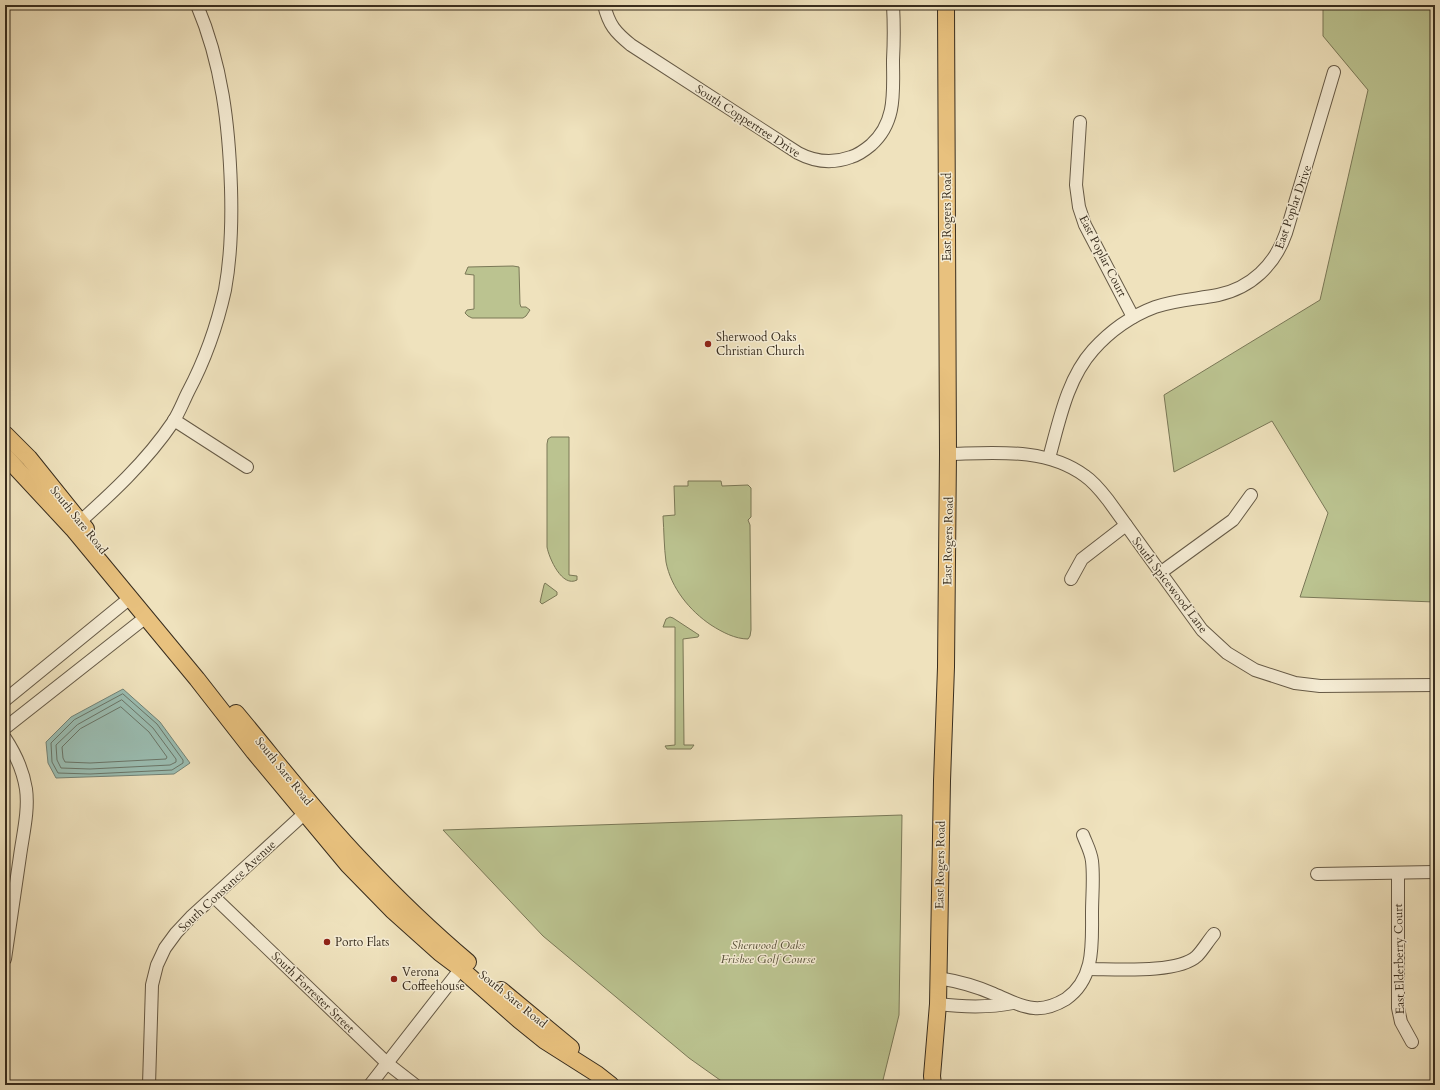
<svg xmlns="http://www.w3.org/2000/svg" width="1440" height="1090" viewBox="0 0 1440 1090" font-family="Cardo,serif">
	<rect width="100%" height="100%" fill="#efe2bd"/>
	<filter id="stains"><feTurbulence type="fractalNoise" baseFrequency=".005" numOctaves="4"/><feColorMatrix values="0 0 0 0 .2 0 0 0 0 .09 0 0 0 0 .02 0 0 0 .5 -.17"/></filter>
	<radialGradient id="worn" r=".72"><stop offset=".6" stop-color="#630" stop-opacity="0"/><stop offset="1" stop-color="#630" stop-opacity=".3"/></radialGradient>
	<g fill="#bbc390" stroke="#7a7857">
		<path d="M 1323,5 L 1435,5 L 1435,602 L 1300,597 L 1328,513 L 1272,421 L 1174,472 L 1164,395 L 1320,300 L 1368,90 L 1323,36 Z"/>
		<path d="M 513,266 L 519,267 L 520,304 L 521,307 L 526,307 L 530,310 L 526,316 L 523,318 L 472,318 L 468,316 L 465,313 L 467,310 L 474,309 L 474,275 L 465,274 L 468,267 Z"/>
		<path d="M 551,437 L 569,437 L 569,575 L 577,576 L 577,580 C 562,588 549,558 547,547 L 547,444 L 548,439 Z"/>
		<path d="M 688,481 L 721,481 L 722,486 L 748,485 L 751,488 L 751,517 L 748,520 L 750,525 L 751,630 L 750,636 L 748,639 C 735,639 722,632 711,625 C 690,611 671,588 666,562 C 664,547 664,531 663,516 L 675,515 L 674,486 L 688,486 Z"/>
		<path d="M 545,583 L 557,592 L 557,595 L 542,604 L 540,602 L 544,585 Z"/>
		<path d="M 670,617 L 673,618 L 699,635 L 698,637 L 683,639 L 684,745 L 694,745 L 691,749 L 667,749 L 665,746 L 675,745 L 675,627 L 663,627 L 666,619 Z"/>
		<path d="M 902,815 L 899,1015 L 883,1080 L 875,1085 L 727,1085 L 689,1058 L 543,936 L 443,830 Z"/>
	</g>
	<path fill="#9abdb2" stroke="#738377" d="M 123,689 L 160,722 L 190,763 L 174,774 L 56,778 L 48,763 L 46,742 L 71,717 Z"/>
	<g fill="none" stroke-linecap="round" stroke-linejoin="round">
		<g stroke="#697568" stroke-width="1">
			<path d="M 123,694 L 157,724 L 183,760 L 183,763 L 172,770 L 90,774 L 58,773 L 52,762 L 51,743 L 74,720 Z"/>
			<path d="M 122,700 L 153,728 L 176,759 L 176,762 L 170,765 L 90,769 L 61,768 L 57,760 L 56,745 L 77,725 Z"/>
			<path d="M 121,707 L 149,732 L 167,757 L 166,759 L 90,763 L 65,762 L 63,758 L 62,747 L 80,729 Z"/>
		</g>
		<defs>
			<g id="minor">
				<path d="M 604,5 C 609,25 615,32 631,45 L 798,153 C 815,162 832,164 851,157 C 858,155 865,150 871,145 C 897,122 893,91 893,60 C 894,42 894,23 893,5"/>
				<path d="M 1080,122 L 1076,185 L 1079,207 L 1085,225 L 1133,317"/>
				<path d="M 174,420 L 247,467"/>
				<path d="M 948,454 C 994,453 1046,447 1085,476 C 1094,482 1101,491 1108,500 L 1202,630 L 1227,653 L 1255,670 L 1295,683 L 1320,686 L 1435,685"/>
				<path d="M 1049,458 C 1059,422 1067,379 1093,350 C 1110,331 1131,316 1155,307 C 1175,300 1197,299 1218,295 C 1251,288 1275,265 1286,233 L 1334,72"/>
				<path d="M 74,527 C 110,495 146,462 173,422 C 179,413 183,402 188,392 C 205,360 217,326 225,290 C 231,257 232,222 231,188 C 229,125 222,64 197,5"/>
				<path d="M 1160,573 L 1233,520 L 1251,495"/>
				<path d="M 1071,579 L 1082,559 L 1126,525"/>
				<path d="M 5,700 L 130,598"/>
				<path d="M 5,728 L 146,617"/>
				<path d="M 5,738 C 15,753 23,770 26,789 C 29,810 23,834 20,856 C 15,890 10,925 5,959"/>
				<path d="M 1398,873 L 1398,1008 L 1401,1022 L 1412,1042"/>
				<path d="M 1317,874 L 1435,872"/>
				<path d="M 214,897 L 388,1064 L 415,1085"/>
				<path d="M 1088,969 C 1115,969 1178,974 1197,956 C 1203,950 1208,941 1214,934"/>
				<path d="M 938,978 C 957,981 976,986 994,994 C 1007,999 1019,1007 1034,1008 C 1045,1009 1056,1005 1066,999 C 1095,979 1092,944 1092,913 C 1092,896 1094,878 1092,861 C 1091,852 1086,843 1083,835"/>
				<path d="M 938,1004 C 963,1007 988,1008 1013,1003"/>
				<path d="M 149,1085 L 152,985 L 157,965 L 165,948 L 176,933 L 191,917 L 305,813"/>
				<path d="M 370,1085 L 466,962"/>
			</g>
			<g id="major">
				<path d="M 5,434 L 29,458 L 86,529"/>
				<path d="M 5,456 L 73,529 L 197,679 L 254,752 L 348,865 L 392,910 L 440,953 L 460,968 L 519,1020 L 545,1041 L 597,1074 L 611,1085"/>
				<path d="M 236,713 C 277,762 316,813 360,859 C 394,895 430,930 468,962"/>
				<path d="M 501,990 L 571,1048"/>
				<path d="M 933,1085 L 932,1076 L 938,1004 L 942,781 L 946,667 L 948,454 L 946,5"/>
			</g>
		</defs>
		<use href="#minor" stroke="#665a46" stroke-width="14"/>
		<use href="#major" stroke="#382d1e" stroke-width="18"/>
		<use href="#minor" stroke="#f5ecd4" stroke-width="12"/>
		<use href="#major" stroke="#e8c17e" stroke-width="16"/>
	</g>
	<g fill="#8f2418" stroke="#f5ecd4" stroke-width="1.5">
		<circle cx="708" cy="344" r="4"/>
		<circle cx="327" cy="942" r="4"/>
		<circle cx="394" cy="979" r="4"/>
	</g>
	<g text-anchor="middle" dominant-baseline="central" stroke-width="3" stroke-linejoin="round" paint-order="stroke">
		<g font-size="12" fill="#382d1e" stroke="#f5ecd4">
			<text transform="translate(748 121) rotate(33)">South Coppertree Drive</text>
			<text transform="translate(1293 207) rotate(-71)">East Poplar Drive</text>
			<text transform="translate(947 217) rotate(-90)">East Rogers Road</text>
			<text transform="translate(1103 256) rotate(63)">East Poplar Court</text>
			<text transform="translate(79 520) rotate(51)">South Sare Road</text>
			<text transform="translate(948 541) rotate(-89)">East Rogers Road</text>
			<text transform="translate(1170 585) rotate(53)">South Spicewood Lane</text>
			<text transform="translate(284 771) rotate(51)">South Sare Road</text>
			<text transform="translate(940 865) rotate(-89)">East Rogers Road</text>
			<text transform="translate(227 886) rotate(-43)">South Constance Avenue</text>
			<text transform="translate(1399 959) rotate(-91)">East Elderberry Court</text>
			<text transform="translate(313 992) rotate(44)">South Forrester Street</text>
			<text transform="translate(513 999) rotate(39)">South Sare Road</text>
		</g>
		<g font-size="12" fill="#382d1e" stroke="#f5ecd4" text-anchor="start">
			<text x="716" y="337">Sherwood Oaks<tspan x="716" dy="14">Christian Church</tspan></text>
			<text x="335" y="942">Porto Flats</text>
			<text x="402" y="972">Verona<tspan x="402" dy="14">Coffeehouse</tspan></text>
		</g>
		<g font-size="12" font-style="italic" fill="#59523a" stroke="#f5ecd4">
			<text x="768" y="945">Sherwood Oaks<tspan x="768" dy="14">Frisbee Golf Course</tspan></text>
		</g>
	</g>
	<rect width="1440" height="1090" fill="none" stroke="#efe2bd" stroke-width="20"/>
	<rect x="6" y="6" width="1428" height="1078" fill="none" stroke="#382d1e" stroke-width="2"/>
	<rect x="10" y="10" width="1420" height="1070" fill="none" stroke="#382d1e"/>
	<rect width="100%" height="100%" filter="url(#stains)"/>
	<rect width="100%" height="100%" fill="url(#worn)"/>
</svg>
